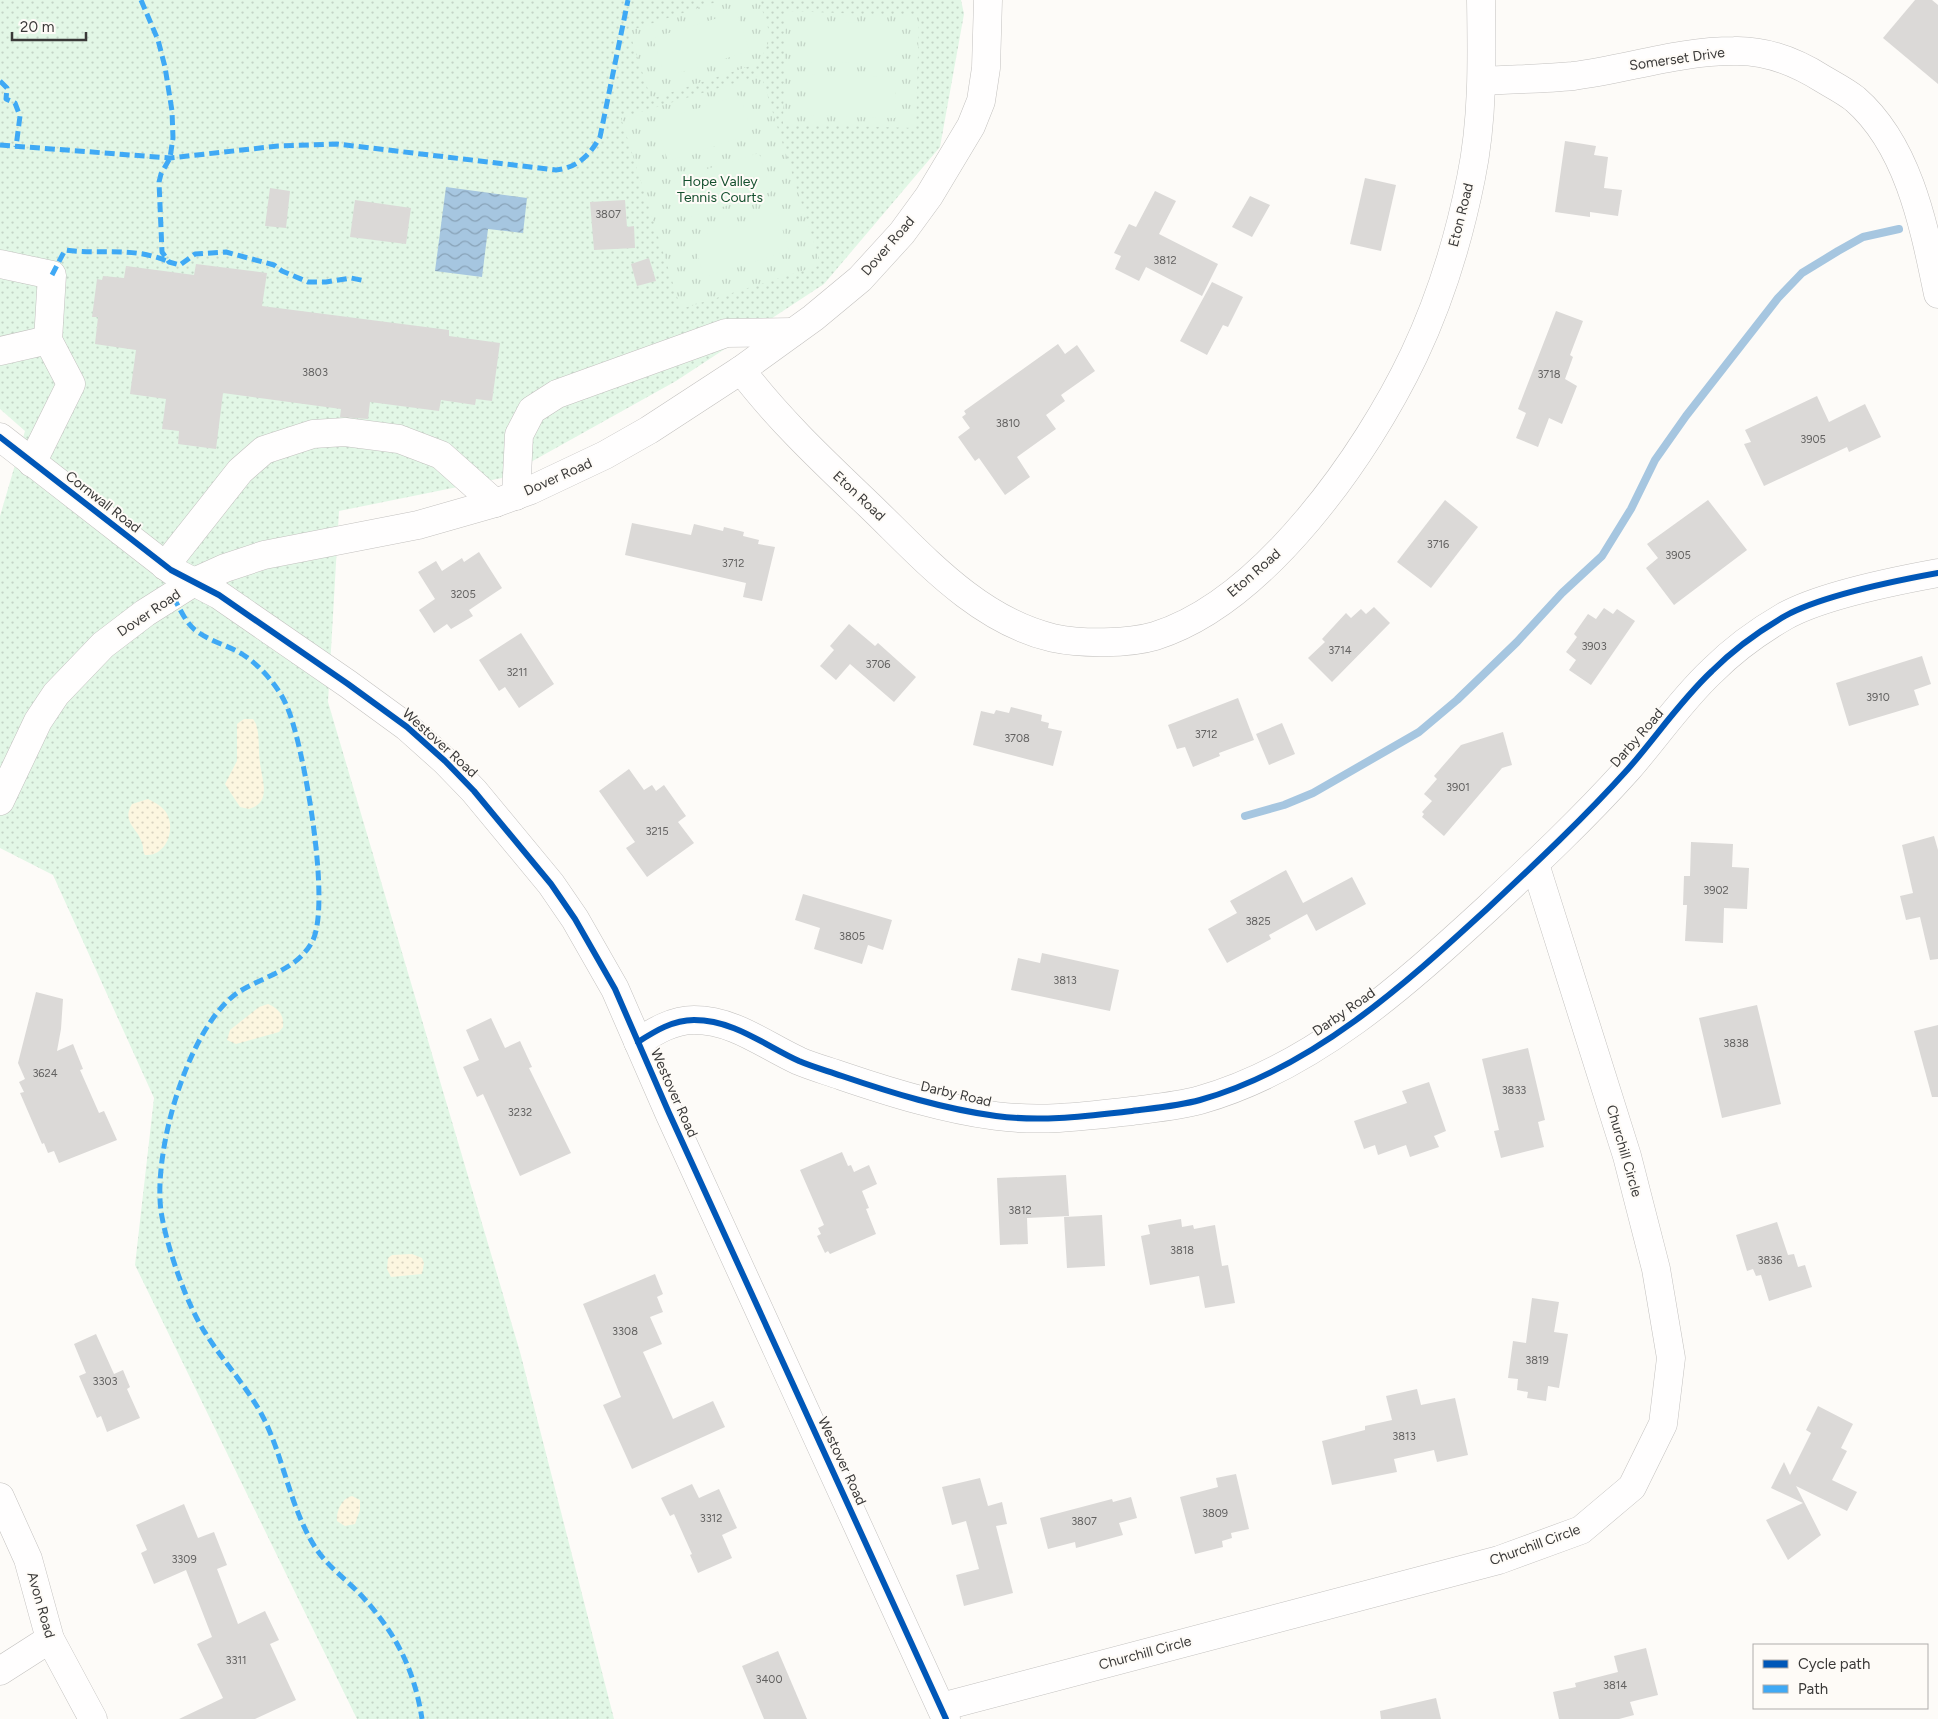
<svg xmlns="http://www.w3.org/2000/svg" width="1938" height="1719" viewBox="0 0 1938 1719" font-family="Figtree,sans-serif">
	<defs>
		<pattern id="grass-dots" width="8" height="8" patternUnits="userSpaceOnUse" patternTransform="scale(1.25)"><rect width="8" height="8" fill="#e2f7e6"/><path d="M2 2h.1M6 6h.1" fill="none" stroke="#c3d4c6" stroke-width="1.8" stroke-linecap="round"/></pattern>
		<pattern id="sand-dots" width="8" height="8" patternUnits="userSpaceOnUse" patternTransform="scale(1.25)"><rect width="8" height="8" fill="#fcf6e0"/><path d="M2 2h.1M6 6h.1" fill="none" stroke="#d9d4c1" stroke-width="1.8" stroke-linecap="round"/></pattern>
		<pattern id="park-tufts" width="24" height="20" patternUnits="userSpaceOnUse" patternTransform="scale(1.25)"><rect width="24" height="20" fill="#e2f7e6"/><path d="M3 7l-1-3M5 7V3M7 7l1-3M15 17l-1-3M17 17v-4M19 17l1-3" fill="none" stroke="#c3d4c6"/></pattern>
		<pattern id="water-waves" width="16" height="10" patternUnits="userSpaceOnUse" patternTransform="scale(1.25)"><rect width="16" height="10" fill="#a6c6e0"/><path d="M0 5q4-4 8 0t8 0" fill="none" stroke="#88a2b7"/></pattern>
	</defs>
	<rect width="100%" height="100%" fill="#fdfbf8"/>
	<path fill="url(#grass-dots)" d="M 0,0 L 961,0 L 964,14 L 940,147 L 824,284 L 676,381 L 502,478 L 339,511 L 328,702 L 520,1352 L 614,1719 L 357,1719 L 135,1265 L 154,1098 L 53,875 L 0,848 L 0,516 L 25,431 L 0,409 Z"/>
	<g fill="url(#sand-dots)">
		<path d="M 244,719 L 253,719 L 256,724 C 260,736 258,750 260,763 C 262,780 272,803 249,809 L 240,807 L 225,784 L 237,761 L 237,724 Z"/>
		<path d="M 148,799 C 154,802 164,807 167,814 C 176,831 165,857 145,855 C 142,850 144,848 142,843 C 138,828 121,822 132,804 Z"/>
		<path d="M 268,1004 C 279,1009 284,1015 283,1027 L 279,1032 L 236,1044 L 227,1040 L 230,1030 L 259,1007 Z"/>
		<path d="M 412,1254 L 422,1258 L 424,1263 L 422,1274 L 391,1277 L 387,1269 L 388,1258 L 392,1255 Z"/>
		<path d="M 352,1496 L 360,1500 L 360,1510 L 355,1524 L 345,1526 L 337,1521 C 336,1511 342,1498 352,1496 Z"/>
	</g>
	<g fill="url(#park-tufts)">
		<path d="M 722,0 L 759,0 L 771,37 L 759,63 L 651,99 L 629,31 Z"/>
		<path d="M 786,11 L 919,16 L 916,128 L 783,124 Z"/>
		<path d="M 761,75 L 821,265 L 681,309 L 621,118 Z"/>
	</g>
	<g fill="#e2f7e6">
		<path d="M 737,12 L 750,51 L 665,77 L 653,38 Z"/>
		<path d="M 808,21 L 897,24 L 896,64 L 807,62 Z"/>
		<path d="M 808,74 L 896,77 L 895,118 L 807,115 Z"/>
		<path d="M 740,95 L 752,134 L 668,161 L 655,122 Z"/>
		<path d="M 759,153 L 771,192 L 686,218 L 674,179 Z"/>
		<path d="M 777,212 L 789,251 L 704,277 L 692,238 Z"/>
	</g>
	<path fill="url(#water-waves)" d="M 446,187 L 527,198 L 523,233 L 488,229 L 482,277 L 435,271 Z"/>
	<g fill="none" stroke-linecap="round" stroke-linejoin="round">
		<path stroke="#a6c6e0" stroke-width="8" d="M 1245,816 L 1284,805 L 1313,793 L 1419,732 L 1457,700 L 1517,642 L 1562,593 L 1602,556 L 1631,509 L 1655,460 L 1686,416 L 1778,298 L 1802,273 L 1838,251 L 1863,237 L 1899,229"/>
	</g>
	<g fill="#dbd9d7">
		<path d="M 1915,0 L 1932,0 L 1938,5 L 1938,84 L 1883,38 Z"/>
		<path d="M 1565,141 L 1596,146 L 1594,155 L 1608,157 L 1604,188 L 1622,190 L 1618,216 L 1590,212 L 1590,217 L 1555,212 Z"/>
		<path d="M 1365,178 L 1396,185 L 1381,251 L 1350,244 Z"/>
		<path d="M 270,188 L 290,191 L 286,228 L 265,226 Z"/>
		<path d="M 1155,191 L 1176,201 L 1159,234 L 1218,264 L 1202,296 L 1146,267 L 1139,281 L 1115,269 L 1121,256 L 1114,253 L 1129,224 L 1136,227 Z"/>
		<path d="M 1250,196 L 1270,205 L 1252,237 L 1232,227 Z"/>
		<path d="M 355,200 L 411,208 L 406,244 L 350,237 Z"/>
		<path d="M 625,200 L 627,227 L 634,226 L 635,248 L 594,250 L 590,202 Z"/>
		<path d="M 649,258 L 656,281 L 637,286 L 631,264 Z"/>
		<path d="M 196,264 L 267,273 L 262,306 L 449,330 L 449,336 L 500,343 L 492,401 L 476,399 L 475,405 L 441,400 L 439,411 L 370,402 L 368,419 L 340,417 L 341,409 L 223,393 L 216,449 L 178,444 L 179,431 L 162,429 L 166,399 L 130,394 L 136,350 L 95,344 L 98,317 L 92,317 L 97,279 L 102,280 L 103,276 L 124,278 L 126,266 L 194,275 Z"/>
		<path d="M 1212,282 L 1243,297 L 1228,327 L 1223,325 L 1207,355 L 1180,341 Z"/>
		<path d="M 1556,311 L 1583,321 L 1570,355 L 1573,357 L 1565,379 L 1577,386 L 1562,424 L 1549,418 L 1538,447 L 1516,438 L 1526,413 L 1518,409 Z"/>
		<path d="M 1058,344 L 1065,354 L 1077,345 L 1095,371 L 1061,395 L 1065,401 L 1046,415 L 1056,429 L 1017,457 L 1030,477 L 1005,495 L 979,458 L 975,461 L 958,437 L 970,428 L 962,417 L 966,414 L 964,411 Z"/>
		<path d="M 1817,396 L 1829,422 L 1865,404 L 1881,437 L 1849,452 L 1847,447 L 1764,486 L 1744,444 L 1751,442 L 1745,430 Z"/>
		<path d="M 1445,500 L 1478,527 L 1431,588 L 1397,562 Z"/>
		<path d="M 1708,500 L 1747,550 L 1674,605 L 1646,568 L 1658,558 L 1647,544 Z"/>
		<path d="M 632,523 L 691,535 L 694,524 L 723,531 L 724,527 L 744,532 L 743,536 L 759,540 L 758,544 L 775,547 L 762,601 L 743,597 L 746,583 L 625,555 Z"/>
		<path d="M 479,552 L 502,588 L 469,610 L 473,616 L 451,629 L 447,624 L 434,633 L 419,610 L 435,599 L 418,572 L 436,561 L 442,571 L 462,558 L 464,562 Z"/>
		<path d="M 1374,607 L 1390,623 L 1332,682 L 1308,658 L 1325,642 L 1322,639 L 1346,613 L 1351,618 L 1361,609 L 1366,614 Z"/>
		<path d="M 1604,608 L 1613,614 L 1617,609 L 1635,621 L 1591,685 L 1569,670 L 1576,660 L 1566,652 L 1577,637 L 1574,634 L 1588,614 L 1596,619 Z"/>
		<path d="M 849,624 L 875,646 L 878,643 L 916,677 L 894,702 L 850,664 L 836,680 L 820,666 L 834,650 L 830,646 Z"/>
		<path d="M 521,633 L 554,684 L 519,708 L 505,687 L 499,691 L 479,660 Z"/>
		<path d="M 1922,656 L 1931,684 L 1914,690 L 1919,705 L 1849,726 L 1836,683 Z"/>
		<path d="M 1238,698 L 1254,740 L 1219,753 L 1220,756 L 1193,767 L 1185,747 L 1177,749 L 1168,725 Z"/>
		<path d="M 1011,707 L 1042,715 L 1041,721 L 1049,723 L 1048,728 L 1062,731 L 1053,766 L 973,745 L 981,711 L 994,714 L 996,710 L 1009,713 Z"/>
		<path d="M 1282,723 L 1295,754 L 1269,765 L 1256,734 Z"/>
		<path d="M 1503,732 L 1512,765 L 1502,768 L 1444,836 L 1422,817 L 1424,814 L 1422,812 L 1432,801 L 1424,794 L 1437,779 L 1434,776 L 1461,745 Z"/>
		<path d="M 629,769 L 644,790 L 652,785 L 656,791 L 664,785 L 686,816 L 678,822 L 694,843 L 647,877 L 626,848 L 635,842 L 599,791 Z"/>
		<path d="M 1934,836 L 1938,850 L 1938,959 L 1930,960 L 1920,917 L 1906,920 L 1900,896 L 1913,893 L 1902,845 Z"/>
		<path d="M 1691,842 L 1733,844 L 1732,867 L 1749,868 L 1747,909 L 1724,908 L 1723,943 L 1685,941 L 1687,905 L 1683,905 L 1684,876 L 1690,876 Z"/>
		<path d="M 1286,870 L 1303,903 L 1352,877 L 1366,904 L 1316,931 L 1307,914 L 1269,935 L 1271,939 L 1227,963 L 1208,929 L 1237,913 L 1230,901 Z"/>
		<path d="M 803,894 L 892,920 L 883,950 L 868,945 L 862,964 L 814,949 L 820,928 L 795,920 Z"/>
		<path d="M 1042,953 L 1119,970 L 1110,1011 L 1011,990 L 1018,958 L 1040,963 Z"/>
		<path d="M 36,992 L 63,999 L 61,1029 L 57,1051 L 73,1044 L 83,1069 L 80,1070 L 99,1113 L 104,1111 L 117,1140 L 59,1163 L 54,1151 L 48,1153 L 44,1143 L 42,1144 L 20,1093 L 24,1092 L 19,1082 L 25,1079 L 18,1063 Z"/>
		<path d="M 1757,1005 L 1781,1104 L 1722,1118 L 1699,1018 Z"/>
		<path d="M 491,1018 L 505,1048 L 520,1041 L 532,1067 L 529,1068 L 571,1153 L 520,1176 L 483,1094 L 477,1097 L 463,1067 L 479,1060 L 466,1030 Z"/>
		<path d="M 1938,1025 L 1938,1097 L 1932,1097 L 1914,1031 Z"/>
		<path d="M 1528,1048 L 1545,1120 L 1538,1122 L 1544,1147 L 1501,1158 L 1494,1131 L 1499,1130 L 1482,1059 Z"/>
		<path d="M 1429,1082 L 1446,1131 L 1434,1136 L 1439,1147 L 1410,1157 L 1406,1145 L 1378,1155 L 1375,1145 L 1364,1149 L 1354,1121 L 1407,1103 L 1402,1091 Z"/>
		<path d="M 842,1152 L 848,1166 L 851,1165 L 854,1172 L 869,1165 L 877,1184 L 862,1191 L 869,1208 L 866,1209 L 876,1234 L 830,1254 L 828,1251 L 825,1253 L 817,1236 L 821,1234 L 818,1228 L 824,1225 L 800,1170 Z"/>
		<path d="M 1066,1175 L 1069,1216 L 1027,1218 L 1028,1244 L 1000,1245 L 997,1178 Z"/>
		<path d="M 1102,1215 L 1105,1266 L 1067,1268 L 1064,1217 Z"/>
		<path d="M 1181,1219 L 1182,1227 L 1193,1225 L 1194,1229 L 1215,1225 L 1222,1266 L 1228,1265 L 1235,1303 L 1205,1308 L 1199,1276 L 1150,1285 L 1141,1236 L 1150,1234 L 1148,1225 Z"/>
		<path d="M 1777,1222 L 1788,1255 L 1794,1254 L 1798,1267 L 1805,1265 L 1812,1287 L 1769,1301 L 1761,1275 L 1756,1276 L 1753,1269 L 1747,1271 L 1736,1235 Z"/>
		<path d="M 655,1274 L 663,1294 L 657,1297 L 663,1312 L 650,1317 L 662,1344 L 643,1352 L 673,1419 L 713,1401 L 725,1427 L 632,1469 L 603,1405 L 621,1397 L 583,1304 Z"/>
		<path d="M 1532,1298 L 1559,1302 L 1554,1332 L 1568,1334 L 1559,1388 L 1548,1386 L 1546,1401 L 1527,1398 L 1528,1392 L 1517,1390 L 1518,1379 L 1508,1378 L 1513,1341 L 1526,1343 Z"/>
		<path d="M 96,1334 L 114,1374 L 123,1370 L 130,1387 L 127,1389 L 140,1418 L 107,1432 L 101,1416 L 97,1418 L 79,1376 L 86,1373 L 74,1344 Z"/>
		<path d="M 1417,1389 L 1421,1405 L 1455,1398 L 1468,1455 L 1437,1462 L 1434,1450 L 1394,1459 L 1397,1472 L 1332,1485 L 1322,1441 L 1365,1430 L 1365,1426 L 1392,1420 L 1386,1396 Z"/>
		<path d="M 1818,1406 L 1853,1424 L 1841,1448 L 1847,1451 L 1832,1480 L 1857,1492 L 1847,1511 L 1796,1486 L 1821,1535 L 1788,1560 L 1766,1520 L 1803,1503 L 1771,1488 L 1784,1462 L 1790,1475 L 1811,1433 L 1806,1430 Z"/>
		<path d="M 1236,1474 L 1249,1529 L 1231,1533 L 1232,1538 L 1222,1541 L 1223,1547 L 1195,1554 L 1180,1497 L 1218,1487 L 1216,1478 Z"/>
		<path d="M 980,1478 L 988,1506 L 1002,1502 L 1007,1524 L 996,1526 L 1013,1593 L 964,1606 L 956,1575 L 979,1569 L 966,1521 L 952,1525 L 942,1487 Z"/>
		<path d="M 692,1484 L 699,1498 L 719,1489 L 737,1528 L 722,1535 L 732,1558 L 698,1573 L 690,1555 L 692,1554 L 674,1514 L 670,1516 L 661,1498 Z"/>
		<path d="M 1131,1497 L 1137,1518 L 1119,1523 L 1123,1535 L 1076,1548 L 1075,1542 L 1048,1549 L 1040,1518 L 1112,1499 L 1113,1502 Z"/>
		<path d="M 184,1504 L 198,1538 L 214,1532 L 227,1565 L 217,1569 L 238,1624 L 265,1611 L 279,1640 L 270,1644 L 296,1700 L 255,1719 L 179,1719 L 223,1698 L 197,1644 L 212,1637 L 186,1570 L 154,1584 L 141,1553 L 147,1550 L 136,1525 Z"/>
		<path d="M 1646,1648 L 1658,1695 L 1630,1702 L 1634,1715 L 1619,1719 L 1559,1719 L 1553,1692 L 1576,1687 L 1575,1683 L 1618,1672 L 1614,1656 Z"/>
		<path d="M 778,1651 L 807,1719 L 764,1719 L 742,1666 Z"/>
		<path d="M 1436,1698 L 1441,1719 L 1381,1719 L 1380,1711 Z"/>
	</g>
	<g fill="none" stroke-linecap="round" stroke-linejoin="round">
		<defs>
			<g id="minor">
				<path d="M 1482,81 C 1512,79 1543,79 1573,76 C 1627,69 1679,51 1734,51 C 1766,50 1796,62 1823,79 C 1833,85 1845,91 1855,99 C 1909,146 1924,227 1938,294"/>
				<path d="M 0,264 L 52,275 L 48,340 L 71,384 L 32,463"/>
				<path d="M 0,351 L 48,340"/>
				<path d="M 741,370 C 779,420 824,462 869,505 C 923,557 977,620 1053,638 C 1081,644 1128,644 1155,636 C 1264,602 1367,454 1414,355 C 1440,300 1459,238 1471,178 C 1483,120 1482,60 1481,0"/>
				<path d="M 0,437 L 171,570 L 219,595 L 348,684 L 407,727 L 445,761 L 474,791 L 551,884 L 575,919 L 615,989 L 669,1113 L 946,1719"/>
				<path d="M 516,496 L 519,435 L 532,410 L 557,394 L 726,333 L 793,332"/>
				<path d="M 165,566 L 240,471 L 264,450 L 313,434 L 345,432 L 399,439 L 441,455 L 495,503"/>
				<path d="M 0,801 L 38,721 L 56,694 L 103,645 L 145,613 L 194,582 L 225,568 L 264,555 L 418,525 L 495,503 L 531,490 L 605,455 L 649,430 L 741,370 L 813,318 L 860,279 L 902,233 L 929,196 L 971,126 L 981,101 L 986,68 L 988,0"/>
				<path d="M 638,1042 C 655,1031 673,1020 694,1020 C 734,1020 764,1045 799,1061 C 813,1067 828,1071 842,1076 C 892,1093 944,1109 996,1116 C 1042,1122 1087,1116 1132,1111 C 1155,1108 1178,1106 1200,1100 C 1313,1068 1404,985 1488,908 C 1536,863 1584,818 1628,769 C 1656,737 1681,700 1712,671 C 1733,650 1759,631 1785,616 C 1823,595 1894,581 1938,573"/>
				<path d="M 0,1497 L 28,1559 L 50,1639 L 93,1719"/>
				<path d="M 0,1671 L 50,1639"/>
				<path d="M 941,1707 L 1499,1560 L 1581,1530 L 1632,1487 L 1663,1424 L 1671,1358 L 1656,1269 L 1627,1156 L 1535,864"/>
			</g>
		</defs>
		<use href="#minor" stroke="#c3c1bf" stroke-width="29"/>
		<use href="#minor" stroke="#fffefe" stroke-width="28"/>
		<g stroke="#3fa9f5" stroke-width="5" stroke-dasharray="10 5" stroke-linecap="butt">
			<path d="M 141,0 L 158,40 L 165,67 L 172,111 L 173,138 L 170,158 L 161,174 L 159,182 L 162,252 L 169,262 L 180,265 L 195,254 L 226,252 L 274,265 L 282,271 L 308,282 L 326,282 L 351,278 L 366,281"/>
			<path d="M 0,81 L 7,88 L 6,99 L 15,103 L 20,116 L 16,147"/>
			<path d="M 0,145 L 170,158 L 278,146 L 337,144 L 556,170 C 577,168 590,155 600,137 L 628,0"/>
			<path d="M 52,275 L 65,250 C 102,255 134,246 169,262"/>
			<path d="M 173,597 C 180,608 185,622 195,630 C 209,641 227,645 242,654 C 261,666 280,688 288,709 C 304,748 332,906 312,942 C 296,971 263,976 237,993 C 187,1029 153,1152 161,1211 C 166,1245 187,1306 206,1334 C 225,1364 250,1390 265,1421 C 285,1463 291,1511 317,1550 C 328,1566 344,1578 358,1592 C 394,1630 414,1667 422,1719"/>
		</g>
		<defs>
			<g id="cycleway">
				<path d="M 0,437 L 171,570 L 219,595 L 348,684 L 407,727 L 445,761 L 474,791 L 551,884 L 575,919 L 615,989 L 669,1113 L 946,1719"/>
				<path d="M 638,1042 C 655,1031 673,1020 694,1020 C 734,1020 764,1045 799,1061 C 813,1067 828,1071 842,1076 C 892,1093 944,1109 996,1116 C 1042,1122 1087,1116 1132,1111 C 1155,1108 1178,1106 1200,1100 C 1313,1068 1404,985 1488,908 C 1536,863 1584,818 1628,769 C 1656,737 1681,700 1712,671 C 1733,650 1759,631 1785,616 C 1823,595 1894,581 1938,573"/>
			</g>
		</defs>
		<use href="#cycleway" stroke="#fefbf7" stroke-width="9"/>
		<use href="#cycleway" stroke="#0057b8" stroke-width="6"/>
	</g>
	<g text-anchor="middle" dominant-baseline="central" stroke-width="4" stroke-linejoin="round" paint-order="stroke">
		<g font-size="11" fill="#626160">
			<text x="608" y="214">3807</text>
			<text x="1165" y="260">3812</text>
			<text x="315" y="372">3803</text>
			<text x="1549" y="374">3718</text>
			<text x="1008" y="423">3810</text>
			<text x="1813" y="439">3905</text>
			<text x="1438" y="544">3716</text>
			<text x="1678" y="555">3905</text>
			<text x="733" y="563">3712</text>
			<text x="463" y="594">3205</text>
			<text x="1594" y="646">3903</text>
			<text x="1340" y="650">3714</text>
			<text x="878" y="664">3706</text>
			<text x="517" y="672">3211</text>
			<text x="1878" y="697">3910</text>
			<text x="1206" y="734">3712</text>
			<text x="1017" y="738">3708</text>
			<text x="1458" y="787">3901</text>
			<text x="657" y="831">3215</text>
			<text x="1716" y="890">3902</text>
			<text x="1258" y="921">3825</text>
			<text x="852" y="936">3805</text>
			<text x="1065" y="980">3813</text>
			<text x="1736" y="1043">3838</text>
			<text x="45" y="1073">3624</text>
			<text x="1514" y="1090">3833</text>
			<text x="520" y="1112">3232</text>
			<text x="1020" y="1210">3812</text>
			<text x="1182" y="1250">3818</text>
			<text x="1770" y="1260">3836</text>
			<text x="625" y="1331">3308</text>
			<text x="1537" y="1360">3819</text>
			<text x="105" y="1381">3303</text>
			<text x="1404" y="1436">3813</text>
			<text x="1215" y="1513">3809</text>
			<text x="711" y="1518">3312</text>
			<text x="1084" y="1521">3807</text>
			<text x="184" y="1559">3309</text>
			<text x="236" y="1660">3311</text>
			<text x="769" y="1679">3400</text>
			<text x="1615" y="1685">3814</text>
		</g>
		<g font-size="14" fill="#3a3938" stroke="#fefbf7">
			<text transform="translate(1677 59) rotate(-8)">Somerset Drive</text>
			<text transform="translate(1461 215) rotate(-76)">Eton Road</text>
			<text transform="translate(888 246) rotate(-49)">Dover Road</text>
			<text transform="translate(558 477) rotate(-24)">Dover Road</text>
			<text transform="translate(859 496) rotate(43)">Eton Road</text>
			<text transform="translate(103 502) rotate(38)">Cornwall Road</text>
			<text transform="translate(1254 573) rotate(-41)">Eton Road</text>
			<text transform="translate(149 613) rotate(-34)">Dover Road</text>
			<text transform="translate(1637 738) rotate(-49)">Darby Road</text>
			<text transform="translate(440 743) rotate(42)">Westover Road</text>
			<text transform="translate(1344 1012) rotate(-35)">Darby Road</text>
			<text transform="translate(674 1093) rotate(66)">Westover Road</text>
			<text transform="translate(956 1094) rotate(13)">Darby Road</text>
			<text transform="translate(1624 1151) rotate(74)">Churchill Circle</text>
			<text transform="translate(842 1461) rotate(65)">Westover Road</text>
			<text transform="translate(1535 1545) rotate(-20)">Churchill Circle</text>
			<text transform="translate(41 1605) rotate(74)">Avon Road</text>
			<text transform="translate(1145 1653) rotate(-15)">Churchill Circle</text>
		</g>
		<g font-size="14" fill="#14502e" stroke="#fefbf7">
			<text x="720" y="181">Hope Valley<tspan x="720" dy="16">Tennis Courts</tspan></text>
		</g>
	</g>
	<rect x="1753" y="1644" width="175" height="65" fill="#fefbf7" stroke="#b0adab"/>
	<rect x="1763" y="1660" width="25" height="8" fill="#0057b8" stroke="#b0adab"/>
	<text x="1798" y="1669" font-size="15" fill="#3a3938">Cycle path</text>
	<rect x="1763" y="1685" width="25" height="8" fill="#3fa9f5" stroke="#b0adab"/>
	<text x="1798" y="1694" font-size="15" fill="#3a3938">Path</text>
	<path d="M12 32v8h74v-8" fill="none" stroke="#3a3938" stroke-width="2.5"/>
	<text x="20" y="32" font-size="15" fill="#3a3938" stroke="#fefbf7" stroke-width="4" paint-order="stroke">20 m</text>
</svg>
